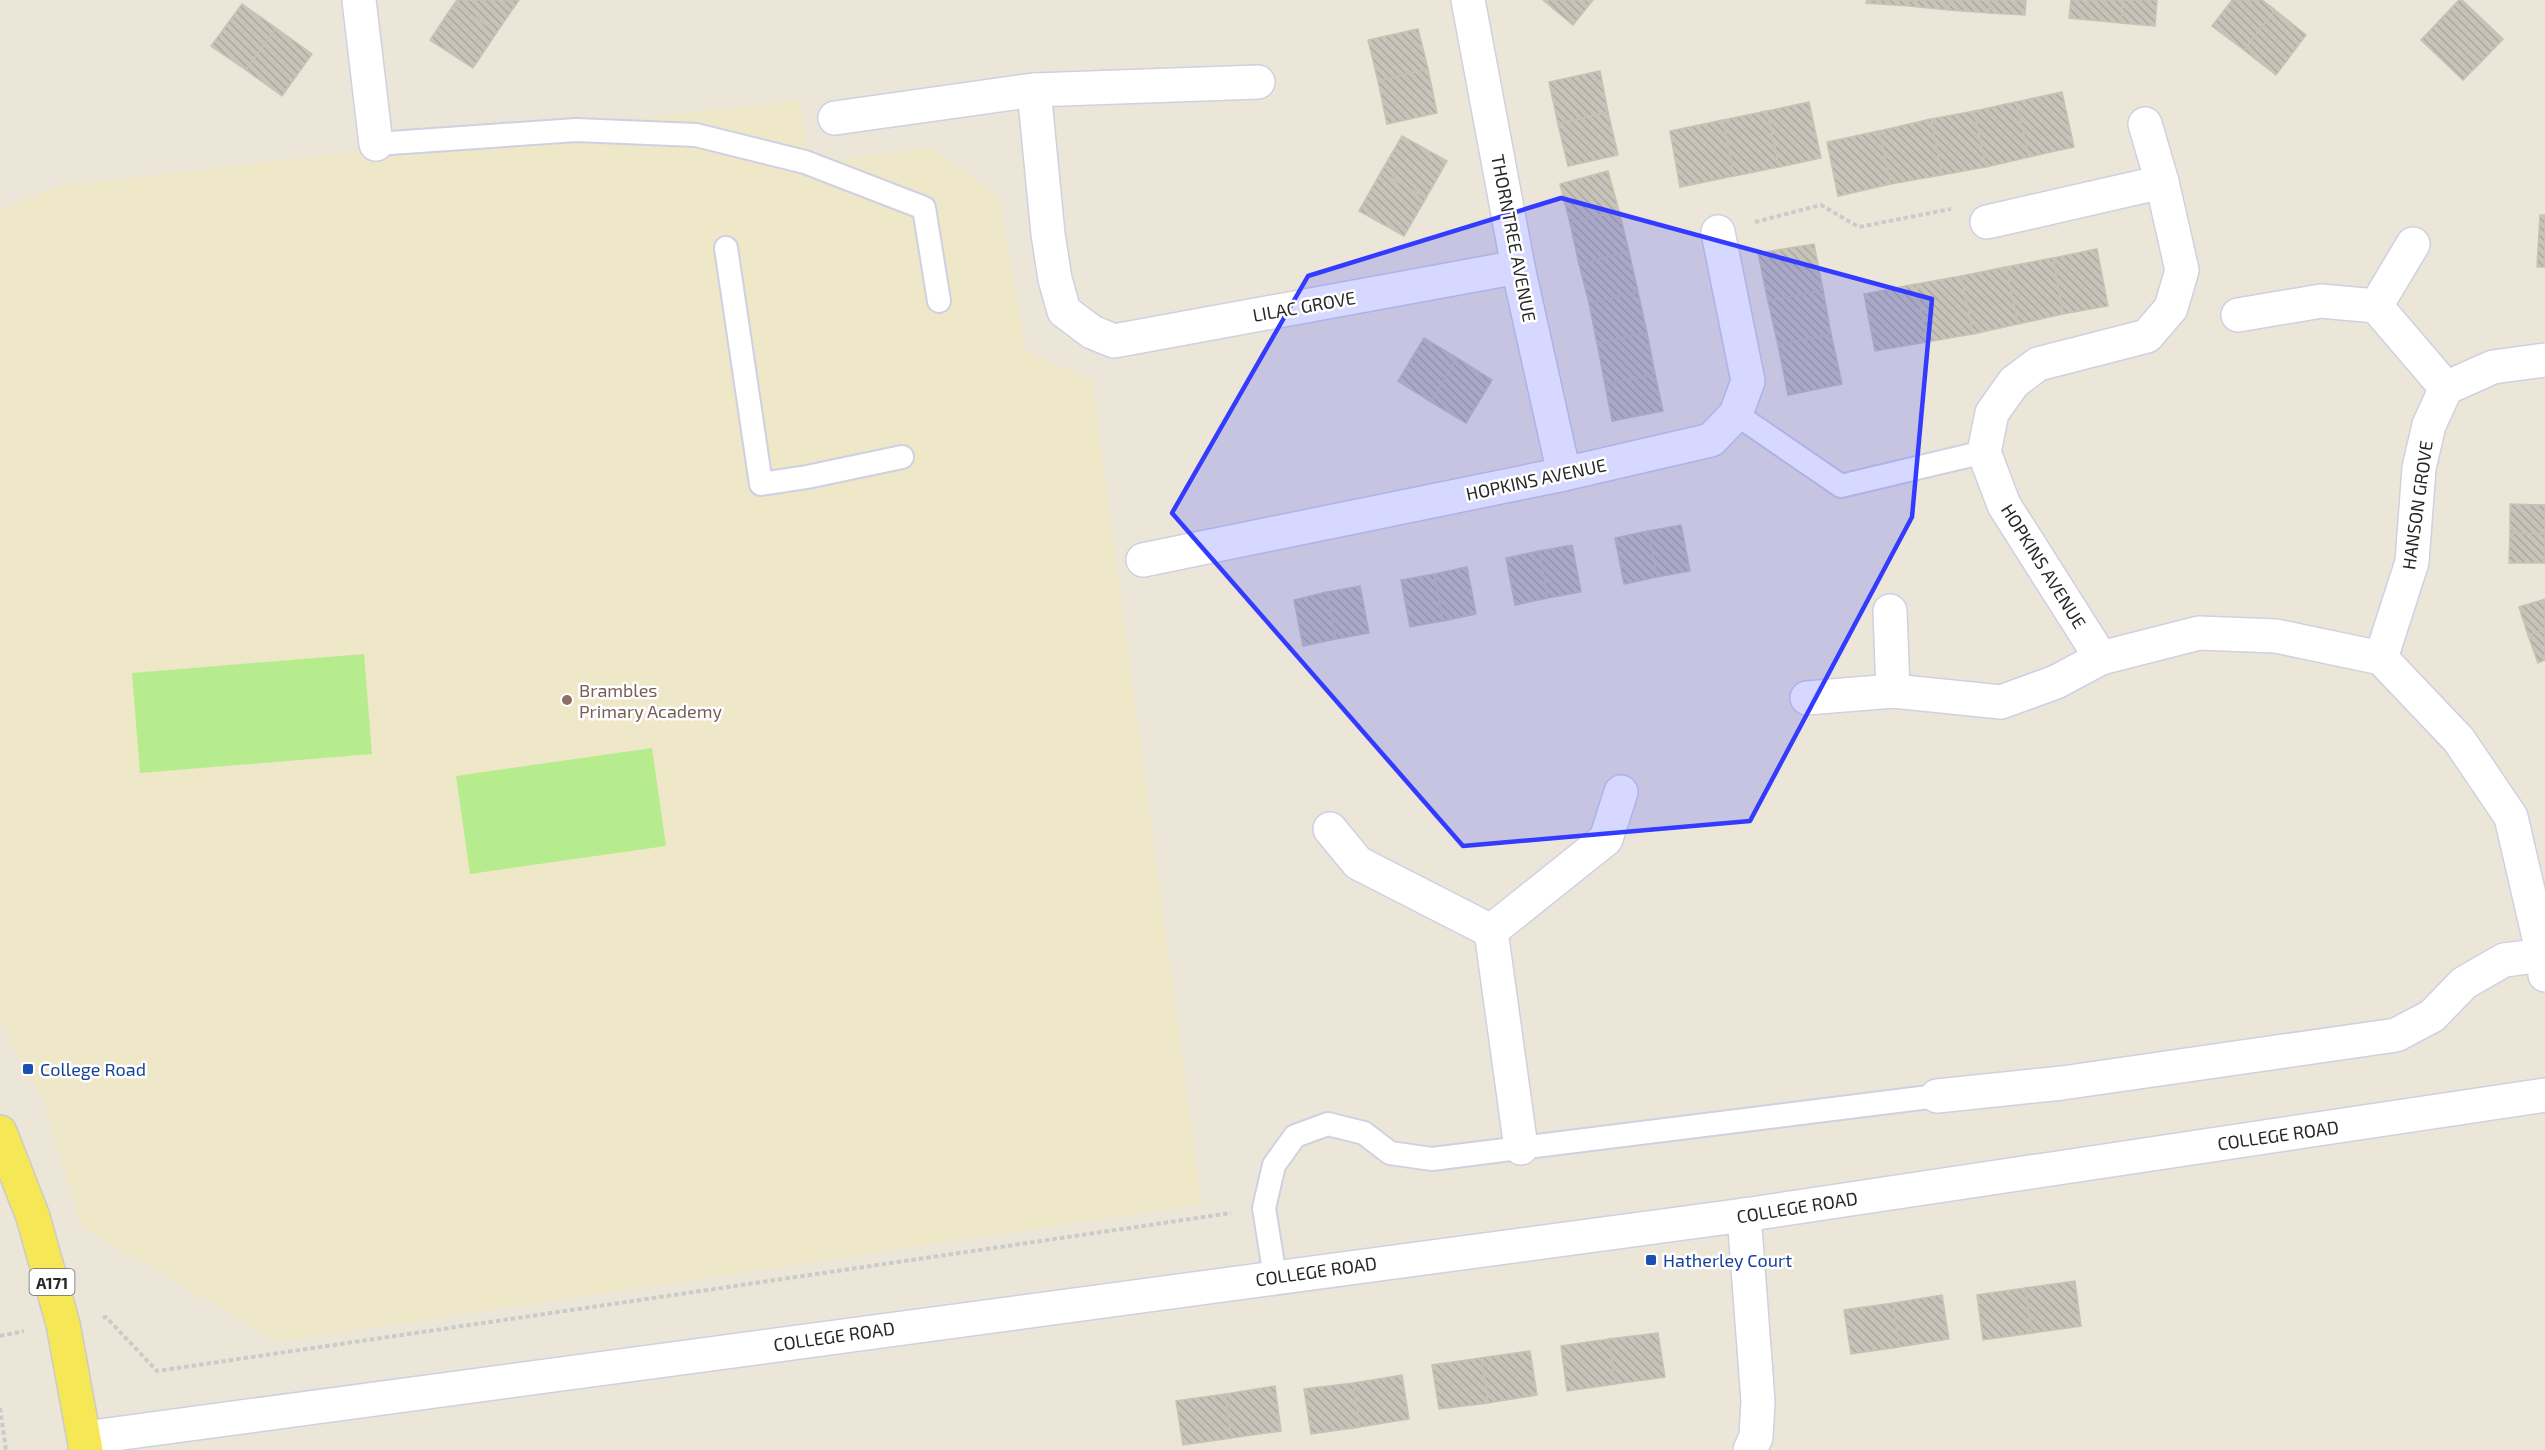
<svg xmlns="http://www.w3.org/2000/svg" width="2545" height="1450" viewBox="0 0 2545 1450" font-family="'Exo 2',sans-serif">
	<defs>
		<pattern id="building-back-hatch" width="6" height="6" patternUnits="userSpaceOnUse" patternTransform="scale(1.5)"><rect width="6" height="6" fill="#c7c3b9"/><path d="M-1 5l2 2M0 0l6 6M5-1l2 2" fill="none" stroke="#aba89f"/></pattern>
	</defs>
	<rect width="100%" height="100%" fill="#ece6d9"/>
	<path fill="#eee7c8" d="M 800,100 L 811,163 L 931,147 L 999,198 L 1026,351 L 1092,380 L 1202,1204 L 278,1342 L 81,1226 L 42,1097 L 0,1021 L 0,210 L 59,186 Z"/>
	<g fill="#b7ec8e">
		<path d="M 364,654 L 372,754 L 140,773 L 132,673 Z"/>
		<path d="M 652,748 L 666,846 L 470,874 L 456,776 Z"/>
	</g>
	<g fill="url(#building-back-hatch)" stroke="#c7c3b3" stroke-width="1.5">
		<path d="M 457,0 L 519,0 L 497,32 L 454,4 Z"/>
		<path d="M 1543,0 L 1593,0 L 1573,25 Z"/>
		<path d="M 1867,0 L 1909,0 L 1909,6 L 1866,3 Z"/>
		<path d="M 1909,0 L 1950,0 L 1949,10 L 1909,6 Z"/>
		<path d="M 1950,0 L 1990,0 L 1989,13 L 1949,10 Z"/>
		<path d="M 1990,0 L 2026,0 L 2025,15 L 1989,13 Z"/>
		<path d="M 2071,0 L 2123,0 L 2121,23 L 2069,18 Z"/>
		<path d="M 2123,0 L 2157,0 L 2155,26 L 2121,23 Z"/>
		<path d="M 2232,0 L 2262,0 L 2275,10 L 2244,50 L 2212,26 Z"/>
		<path d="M 2459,0 L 2462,0 L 2503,39 L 2481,62 L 2439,21 Z"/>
		<path d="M 242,4 L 276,28 L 246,70 L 211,46 Z"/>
		<path d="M 454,4 L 497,32 L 473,68 L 430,40 Z"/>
		<path d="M 2275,10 L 2306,35 L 2276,75 L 2244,50 Z"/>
		<path d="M 2439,21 L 2481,62 L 2463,80 L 2421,40 Z"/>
		<path d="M 276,28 L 312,54 L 282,96 L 246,70 Z"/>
		<path d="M 1418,29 L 1428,69 L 1378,81 L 1368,40 Z"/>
		<path d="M 1428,69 L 1437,113 L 1387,124 L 1378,81 Z"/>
		<path d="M 1600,71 L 1608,112 L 1558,124 L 1549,82 Z"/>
		<path d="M 2062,92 L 2074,147 L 2029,157 L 2016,102 Z"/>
		<path d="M 1809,102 L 1821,158 L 1779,167 L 1767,111 Z"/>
		<path d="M 2016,102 L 2029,157 L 1986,167 L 1974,111 Z"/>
		<path d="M 1767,111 L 1779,167 L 1734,176 L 1723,120 Z"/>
		<path d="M 1974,111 L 1986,167 L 1942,175 L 1931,119 Z"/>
		<path d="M 1608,112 L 1618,155 L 1568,166 L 1558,124 Z"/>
		<path d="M 1931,119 L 1942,175 L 1891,184 L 1879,131 Z"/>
		<path d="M 1723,120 L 1734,176 L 1680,187 L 1670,131 Z"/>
		<path d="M 1879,131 L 1891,184 L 1838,196 L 1827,142 Z"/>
		<path d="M 1402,136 L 1447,161 L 1426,198 L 1381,172 Z"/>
		<path d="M 1608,171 L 1619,211 L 1570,223 L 1560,184 Z"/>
		<path d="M 1381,172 L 1426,198 L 1404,236 L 1359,211 Z"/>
		<path d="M 1619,211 L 1629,252 L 1579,264 L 1570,223 Z"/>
		<path d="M 2540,215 L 2545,215 L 2545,267 L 2537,267 Z"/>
		<path d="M 1814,244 L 1823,290 L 1768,301 L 1758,253 Z"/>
		<path d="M 2097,249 L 2108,306 L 2063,314 L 2053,258 Z"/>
		<path d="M 1629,252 L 1638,292 L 1589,303 L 1579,264 Z"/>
		<path d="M 2053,258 L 2063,314 L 2018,324 L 2006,267 Z"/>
		<path d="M 2006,267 L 2018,324 L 1973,334 L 1961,276 Z"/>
		<path d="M 1961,276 L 1973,334 L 1927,342 L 1916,284 Z"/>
		<path d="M 1916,284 L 1927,342 L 1875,351 L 1864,294 Z"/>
		<path d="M 1823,290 L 1831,334 L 1778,345 L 1768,301 Z"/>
		<path d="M 1638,292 L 1647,333 L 1597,343 L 1589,303 Z"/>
		<path d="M 1647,333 L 1655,374 L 1605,384 L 1597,343 Z"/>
		<path d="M 1831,334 L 1842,384 L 1788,395 L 1778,345 Z"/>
		<path d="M 1424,338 L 1457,358 L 1431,402 L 1398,381 Z"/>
		<path d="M 1457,358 L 1492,380 L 1466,423 L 1431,402 Z"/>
		<path d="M 1655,374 L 1663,411 L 1612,421 L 1605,384 Z"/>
		<path d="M 2510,504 L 2545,505 L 2545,534 L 2510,533 Z"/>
		<path d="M 1681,525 L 1690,571 L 1657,577 L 1648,531 Z"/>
		<path d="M 1648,531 L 1657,577 L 1624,584 L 1615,538 Z"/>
		<path d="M 2510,533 L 2545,534 L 2545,563 L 2509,563 Z"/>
		<path d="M 1572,545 L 1581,592 L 1548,598 L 1539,551 Z"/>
		<path d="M 1539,551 L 1548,598 L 1515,605 L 1506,558 Z"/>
		<path d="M 1467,567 L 1476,614 L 1443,621 L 1434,574 Z"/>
		<path d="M 1434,574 L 1443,621 L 1410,627 L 1401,580 Z"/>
		<path d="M 1360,586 L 1369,633 L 1336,639 L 1327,592 Z"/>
		<path d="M 1327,592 L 1336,639 L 1303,646 L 1294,600 Z"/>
		<path d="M 2545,599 L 2545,630 L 2528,635 L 2519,607 Z"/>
		<path d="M 2545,630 L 2545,660 L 2538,663 L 2528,635 Z"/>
		<path d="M 2075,1281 L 2081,1326 L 2032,1333 L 2025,1288 Z"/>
		<path d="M 2025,1288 L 2032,1333 L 1983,1340 L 1977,1295 Z"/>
		<path d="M 1942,1295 L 1949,1339 L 1899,1347 L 1893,1303 Z"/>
		<path d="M 1893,1303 L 1899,1347 L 1851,1354 L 1844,1310 Z"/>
		<path d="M 1658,1333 L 1665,1377 L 1615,1384 L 1609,1339 Z"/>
		<path d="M 1609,1339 L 1615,1384 L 1567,1391 L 1561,1346 Z"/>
		<path d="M 1530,1351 L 1537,1395 L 1488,1403 L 1481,1358 Z"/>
		<path d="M 1481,1358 L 1488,1403 L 1439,1409 L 1432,1365 Z"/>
		<path d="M 1402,1375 L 1409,1419 L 1360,1427 L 1353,1383 Z"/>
		<path d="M 1353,1383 L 1360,1427 L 1311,1434 L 1304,1389 Z"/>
		<path d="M 1275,1386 L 1281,1431 L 1231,1438 L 1225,1394 Z"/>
		<path d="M 1225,1394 L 1231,1438 L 1183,1445 L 1176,1401 Z"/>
	</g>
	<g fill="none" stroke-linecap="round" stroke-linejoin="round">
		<defs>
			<g id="lane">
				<path d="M 376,144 L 576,130 L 696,135 L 805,162 L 924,208 L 939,301"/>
				<path d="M 726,248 L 761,484 L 807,477 L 902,457"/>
				<path d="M 1736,414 L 1841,486 L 1984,452"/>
				<path d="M 1275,1277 L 1264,1208 L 1274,1165 L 1295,1136 L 1328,1124 L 1364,1133 L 1390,1153 L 1432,1159 L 1937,1096"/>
			</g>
			<g id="street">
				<path d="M 359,0 L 376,144"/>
				<path d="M 1468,0 L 1518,267 L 1564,474"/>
				<path d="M 1034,90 L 1048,234 L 1055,279 L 1064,311 L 1092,332 L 1114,341 L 1518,267"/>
				<path d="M 835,118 L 1034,90 L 1258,82"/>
				<path d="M 1987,222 L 2162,182"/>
				<path d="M 2376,306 L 2413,244"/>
				<path d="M 2238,315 L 2321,301 L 2376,306 L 2446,388"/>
				<path d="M 1143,560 L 1564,474 L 1711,440 L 1736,414 L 1748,381 L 1718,232"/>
				<path d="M 1890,611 L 1893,691"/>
				<path d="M 2101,658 L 2004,505 L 1984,452 L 1992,413 L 2014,382 L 2038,364 L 2147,336 L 2171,308 L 2182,270 L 2162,182 L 2145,124"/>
				<path d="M 2381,658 L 2412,562 L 2419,468 L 2429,425 L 2446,388 L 2493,367 L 2545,360"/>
				<path d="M 1807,698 L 1893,691 L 2001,702 L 2056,682 L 2101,658 L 2199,633 L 2276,636 L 2381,658 L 2459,740 L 2511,817 L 2543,955 L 2545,975"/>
				<path d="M 1330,829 L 1358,863 L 1491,931 L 1606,839 L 1621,792"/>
				<path d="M 1491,931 L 1521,1148"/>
				<path d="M 1937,1096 L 2062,1083 L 2396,1035 L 2432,1016 L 2464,983 L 2504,960 L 2545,955"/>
				<path d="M 1744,1215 L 1758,1401 L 1756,1437 L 1750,1450"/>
				<path d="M 85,1438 L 1744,1215 L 2545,1095"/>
			</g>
			<path id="primary" d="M 0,1132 L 33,1217 L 63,1324 L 86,1450"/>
		</defs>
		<use href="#lane" stroke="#cfd0e2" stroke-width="26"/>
		<use href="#street" stroke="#cfd0e2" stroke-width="36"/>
		<use href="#primary" stroke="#cbcbcb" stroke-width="36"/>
		<g stroke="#cbcbcb" stroke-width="4" stroke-dasharray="4.5 3" stroke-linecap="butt">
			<path d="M 1755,222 L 1821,205 L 1859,227 L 1951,209"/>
			<path d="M 103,1318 L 106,1317 L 157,1371 L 1231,1213"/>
			<path d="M 0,1336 L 24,1331"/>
			<path d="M 0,1408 L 6,1450"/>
		</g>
		<use href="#lane" stroke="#fff" stroke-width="22"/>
		<use href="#street" stroke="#fff" stroke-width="33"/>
		<use href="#primary" stroke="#f5e755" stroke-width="33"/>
	</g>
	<path fill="#333bff" fill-opacity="0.2" stroke="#333bff" stroke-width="4.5" stroke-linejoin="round" d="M 1561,198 L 1932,299 L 1912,517 L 1750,821 L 1463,846 L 1172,513 L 1308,276 Z"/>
	<circle fill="#8d6e63" stroke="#fff" stroke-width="2" cx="567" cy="700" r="6"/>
	<g fill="#1a4fb4" stroke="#fff" stroke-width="2">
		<rect x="22" y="1063" width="12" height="12" rx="3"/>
		<rect x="1645" y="1254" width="12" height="12" rx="3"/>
	</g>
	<g text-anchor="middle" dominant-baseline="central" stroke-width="5" stroke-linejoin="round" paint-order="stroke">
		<rect fill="#fff" stroke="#686868" stroke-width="1.5" x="29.5" y="1269" width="45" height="26" rx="4.5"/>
		<g font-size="16" font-weight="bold" fill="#282828">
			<text x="52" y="1282">A171</text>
		</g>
		<g font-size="18" fill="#282828" stroke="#fff">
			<text transform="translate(1514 238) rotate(79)">THORNTREE AVENUE</text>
			<text transform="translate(1304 306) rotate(-10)">LILAC GROVE</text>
			<text transform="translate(1536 479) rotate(-12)">HOPKINS AVENUE</text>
			<text transform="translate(2417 505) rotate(-82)">HANSON GROVE</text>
			<text transform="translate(2044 566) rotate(58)">HOPKINS AVENUE</text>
			<text transform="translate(2278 1135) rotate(-8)">COLLEGE ROAD</text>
			<text transform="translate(1797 1207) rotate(-9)">COLLEGE ROAD</text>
			<text transform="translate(1316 1271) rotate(-8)">COLLEGE ROAD</text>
			<text transform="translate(834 1336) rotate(-8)">COLLEGE ROAD</text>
		</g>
		<g font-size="18" fill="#785e54" stroke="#fff" text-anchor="start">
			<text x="579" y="690">Brambles<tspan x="579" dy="21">Primary Academy</tspan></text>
		</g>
		<g font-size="18" fill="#164399" stroke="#fff" text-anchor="start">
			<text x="40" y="1069">College Road</text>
			<text x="1663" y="1260">Hatherley Court</text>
		</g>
	</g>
</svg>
